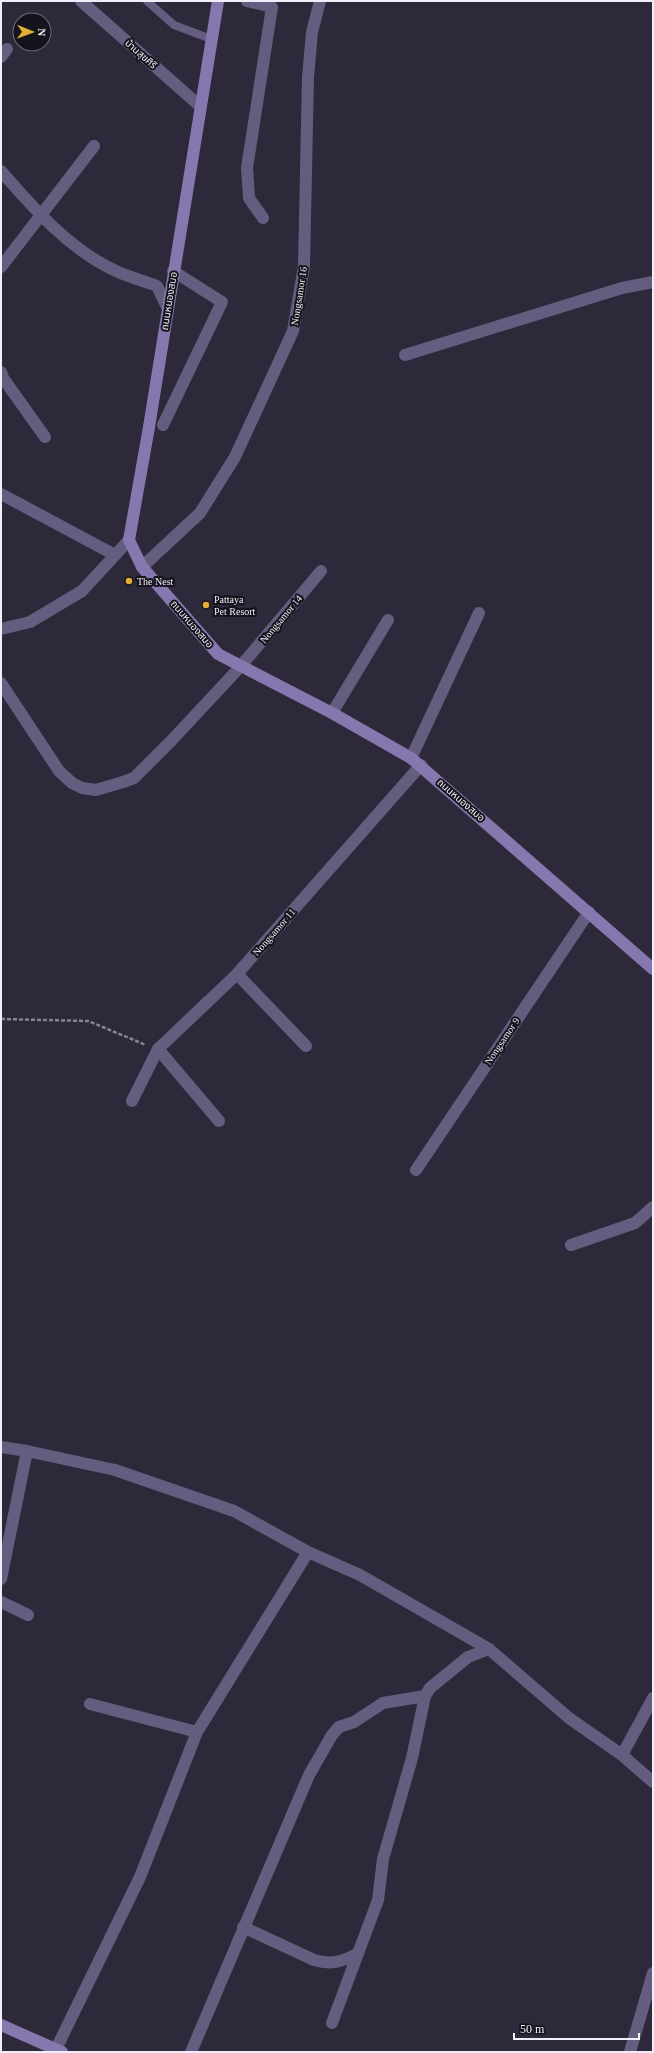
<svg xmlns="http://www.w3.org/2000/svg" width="654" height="2053" viewBox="0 0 654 2053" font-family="'Times New Roman','Noto Sans Thai',serif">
	<rect width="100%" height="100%" fill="#2d293a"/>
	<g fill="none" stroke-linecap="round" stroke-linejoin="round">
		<path stroke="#888593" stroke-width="2.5" stroke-dasharray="4 2" stroke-linecap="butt" d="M 1,1019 L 88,1021 L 146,1045"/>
		<path stroke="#655d80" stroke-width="8" d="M 147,1 L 174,25 L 211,39"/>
		<g stroke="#655d80" stroke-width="12">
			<path d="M 81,1 L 201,107"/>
			<path d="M 247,1 L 272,7 L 247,168 L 249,198 L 263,218"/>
			<path d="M 1,57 L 7,49"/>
			<path d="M 1,171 C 34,209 70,250 116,271 C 129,277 144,281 157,286 L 167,307"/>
			<path d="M 1,267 L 94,146"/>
			<path d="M 405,355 L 622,288 L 653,282"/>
			<path d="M 1,372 L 3,378 L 45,437"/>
			<path d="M 163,425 L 222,302 L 173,271"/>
			<path d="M 1,494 L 115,555"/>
			<path d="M 142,567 L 200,513 L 235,457 L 293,331 L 304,266 L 308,77 L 312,32 L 320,1"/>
			<path d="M 1,629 L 30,622 L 82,591 L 129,540"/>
			<path d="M 1,683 L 59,771 L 72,783 L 82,788 L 96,790 L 123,782 L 134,778 L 172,740 L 240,667 L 321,571"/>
			<path d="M 332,713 L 388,620"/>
			<path d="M 411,758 L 479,613"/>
			<path d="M 237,974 L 306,1046"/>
			<path d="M 158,1049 L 219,1121"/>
			<path d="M 132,1101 L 158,1049 L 237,974 L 421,765"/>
			<path d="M 416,1170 L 589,912"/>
			<path d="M 571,1245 L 635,1223 L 653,1207"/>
			<path d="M 1,1447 L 27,1451 L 115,1470 L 234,1511 L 308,1552 L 360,1575 L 489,1649 L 569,1718 L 622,1755 L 653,1782"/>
			<path d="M 1,1579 L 27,1451"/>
			<path d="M 1,1602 L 28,1615"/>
			<path d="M 90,1704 L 197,1732"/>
			<path d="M 622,1755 L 653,1698"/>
			<path d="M 243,1927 L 314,1960 C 331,1965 341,1962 357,1954"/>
			<path d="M 332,2023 L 378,1900 L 383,1859 L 412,1758 L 425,1696 L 430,1688 L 468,1657 L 489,1649"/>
			<path d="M 56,2049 L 140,1877 L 197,1732 L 308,1552"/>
			<path d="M 191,2052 L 309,1775 L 332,1735 L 339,1727 L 354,1722 L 383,1703 L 425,1696"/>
			<path d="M 630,2052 L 653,1973"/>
		</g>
		<g stroke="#8678af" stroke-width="12">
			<path d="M 218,1 L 149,427 L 129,540 L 142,567 L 218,654 L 332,713 L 411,758 L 653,969"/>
			<path d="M 1,2025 L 62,2052"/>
		</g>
	</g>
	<g fill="#e2af34" stroke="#15131b" stroke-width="1.5">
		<circle cx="129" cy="581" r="4"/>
		<circle cx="206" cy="605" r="4"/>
	</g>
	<g text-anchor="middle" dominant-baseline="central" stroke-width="4" stroke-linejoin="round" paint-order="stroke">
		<g font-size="10" fill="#f1eefa" stroke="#15131b">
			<text transform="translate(141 54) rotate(41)">บ้านสุขศิริ</text>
			<text transform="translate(299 296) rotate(-81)">Nongsamor 16</text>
			<text transform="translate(169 301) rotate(-81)">ถนนหนองสมอ</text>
			<text transform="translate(281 619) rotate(-50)">Nongsamor 14</text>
			<text transform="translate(192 624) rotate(49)">ถนนหนองสมอ</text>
			<text transform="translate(461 800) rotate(41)">ถนนหนองสมอ</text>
			<text transform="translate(274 932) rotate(-49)">Nongsamor 11</text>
			<text transform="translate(502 1041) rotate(-56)">Nongsamor 9</text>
		</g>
		<g font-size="10" fill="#f1eefa" stroke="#15131b" text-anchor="start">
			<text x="137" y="581">The Nest</text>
			<text x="214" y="599">Pattaya<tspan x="214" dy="12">Pet Resort</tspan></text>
		</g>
	</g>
	<rect width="654" height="2053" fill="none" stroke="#f1eefa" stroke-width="4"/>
	<g transform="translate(32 32) rotate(91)"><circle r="19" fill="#15131b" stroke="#6d6b74"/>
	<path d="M0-3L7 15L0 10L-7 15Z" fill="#e2af34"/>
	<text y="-6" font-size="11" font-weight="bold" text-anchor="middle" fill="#f1eefa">N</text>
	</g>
	<path d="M514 2033v6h125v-6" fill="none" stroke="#f1eefa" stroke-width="2"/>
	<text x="520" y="2033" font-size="12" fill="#f1eefa" stroke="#15131b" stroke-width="3" paint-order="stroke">50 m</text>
</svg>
